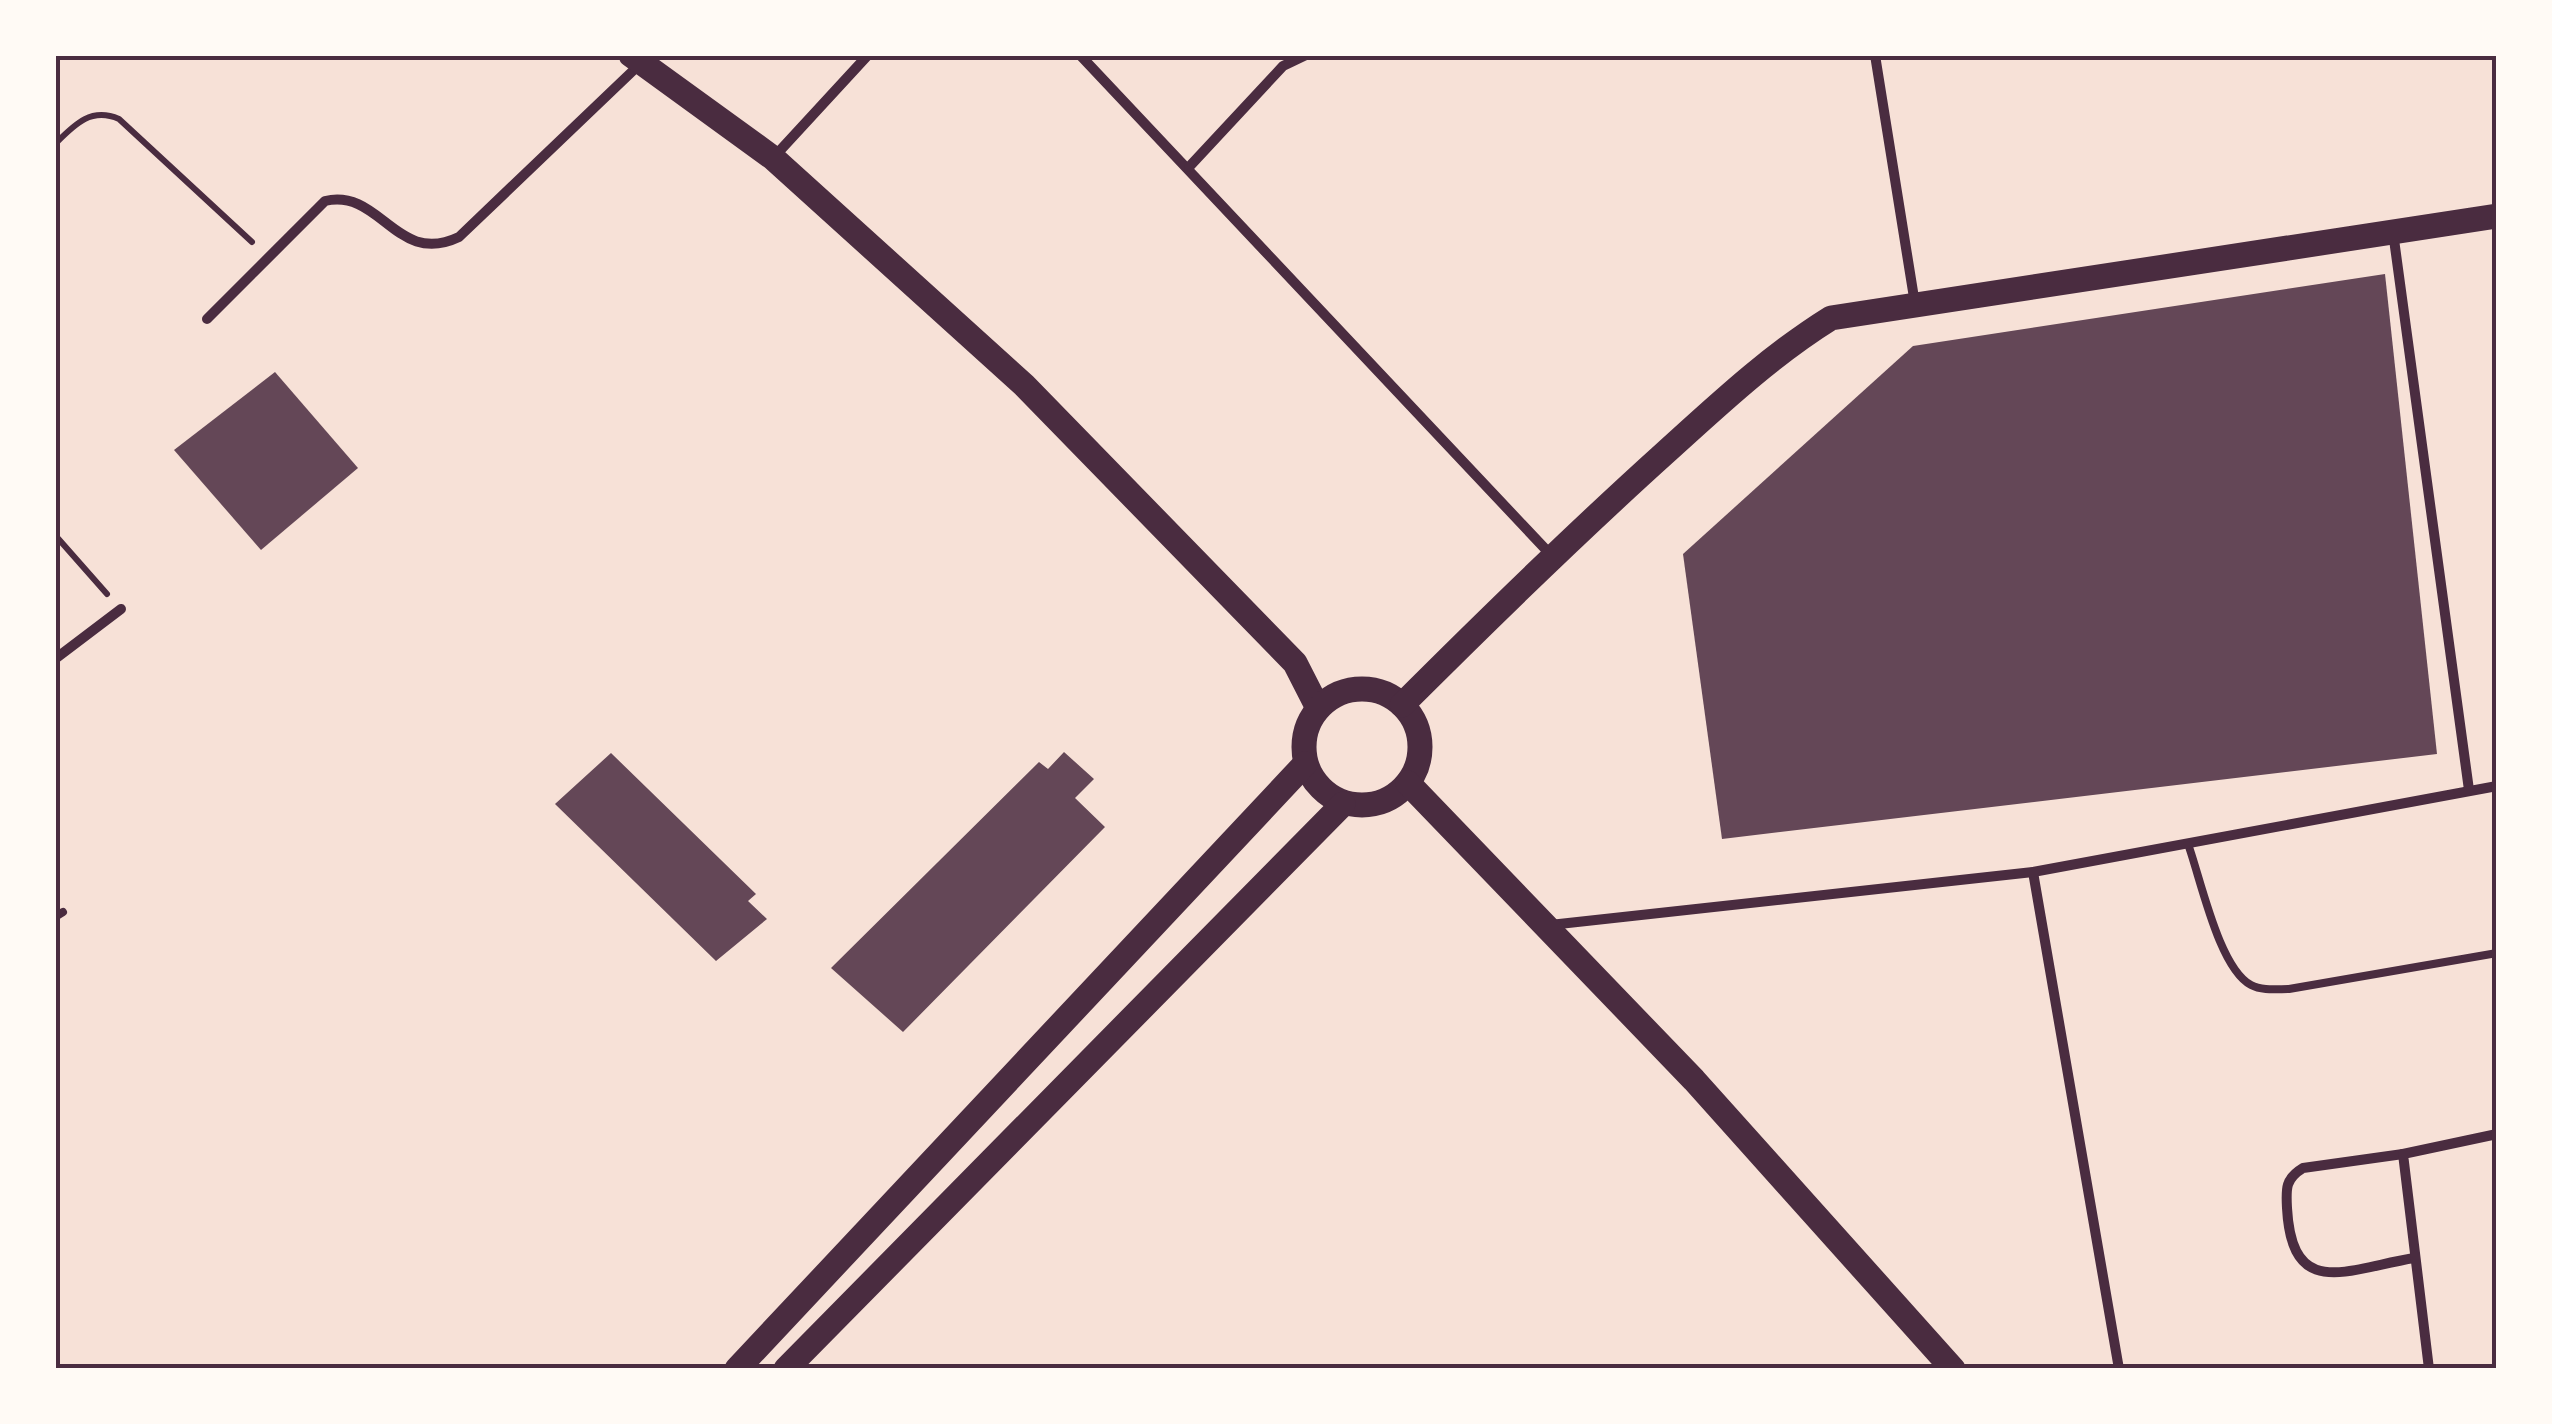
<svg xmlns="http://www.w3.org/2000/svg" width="2552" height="1424" viewBox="0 0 2552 1424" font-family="Helvetica,sans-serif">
	<rect width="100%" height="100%" fill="#f7e1d7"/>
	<g fill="#644757">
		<path d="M 2385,274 L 2437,754 L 1722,839 L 1683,554 L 1913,346 Z"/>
		<path d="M 275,372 L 358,468 L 261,550 L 174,450 Z"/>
		<path d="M 1064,752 L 1094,779 L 1075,798 L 1105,827 L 903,1032 L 831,968 L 1039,762 L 1048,769 Z"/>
		<path d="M 611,753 L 756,894 L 748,901 L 767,919 L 716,961 L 555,804 Z"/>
	</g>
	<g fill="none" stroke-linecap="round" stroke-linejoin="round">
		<g stroke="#4a2c40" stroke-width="6">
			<path d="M 55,144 C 75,124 91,107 119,119 L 252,242"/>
			<path d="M 55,535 L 107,594"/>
		</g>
		<g stroke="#4a2c40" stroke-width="8">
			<path d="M 2188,844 C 2201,880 2219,968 2251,985 C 2262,991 2277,989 2289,989 L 2497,953"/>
			<path d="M 55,917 L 63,912"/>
		</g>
		<g stroke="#4a2c40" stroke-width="10">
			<path d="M 1080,55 L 1551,555"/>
			<path d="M 1875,55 L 1915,304"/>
			<path d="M 774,157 L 868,55"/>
			<path d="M 1189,167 L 1283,66 L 1306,55"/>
			<path d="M 2393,232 L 2469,790"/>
			<path d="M 207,319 L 325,201 C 381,188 396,267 459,237 L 640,64"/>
			<path d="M 55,659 L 121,609"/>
			<path d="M 2033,872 L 2119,1369"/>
			<path d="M 1550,925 L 2033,872 L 2497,786"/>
			<path d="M 2403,1154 L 2303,1168 C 2285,1179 2286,1189 2287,1208 C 2292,1301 2347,1269 2414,1258"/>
			<path d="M 2429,1369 L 2403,1154 L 2497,1134"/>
		</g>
		<g stroke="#4a2c40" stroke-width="25">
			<path d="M 631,55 L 773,158 L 1024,385 L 1295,663 L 1318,708"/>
			<circle cx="1362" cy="747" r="58"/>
			<path d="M 1402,705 C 1489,618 1575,534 1666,452 C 1719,404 1770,356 1831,318 L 2497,216"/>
			<path d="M 1408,783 L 1694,1080 L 1953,1369"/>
			<path d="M 737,1369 L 1305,764"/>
			<path d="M 786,1369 L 1343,804"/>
		</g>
	</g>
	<rect width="2552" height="1424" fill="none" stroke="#fffaf5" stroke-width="115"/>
	<rect x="58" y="58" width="2436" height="1308" fill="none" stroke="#4a2c40" stroke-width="4"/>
</svg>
